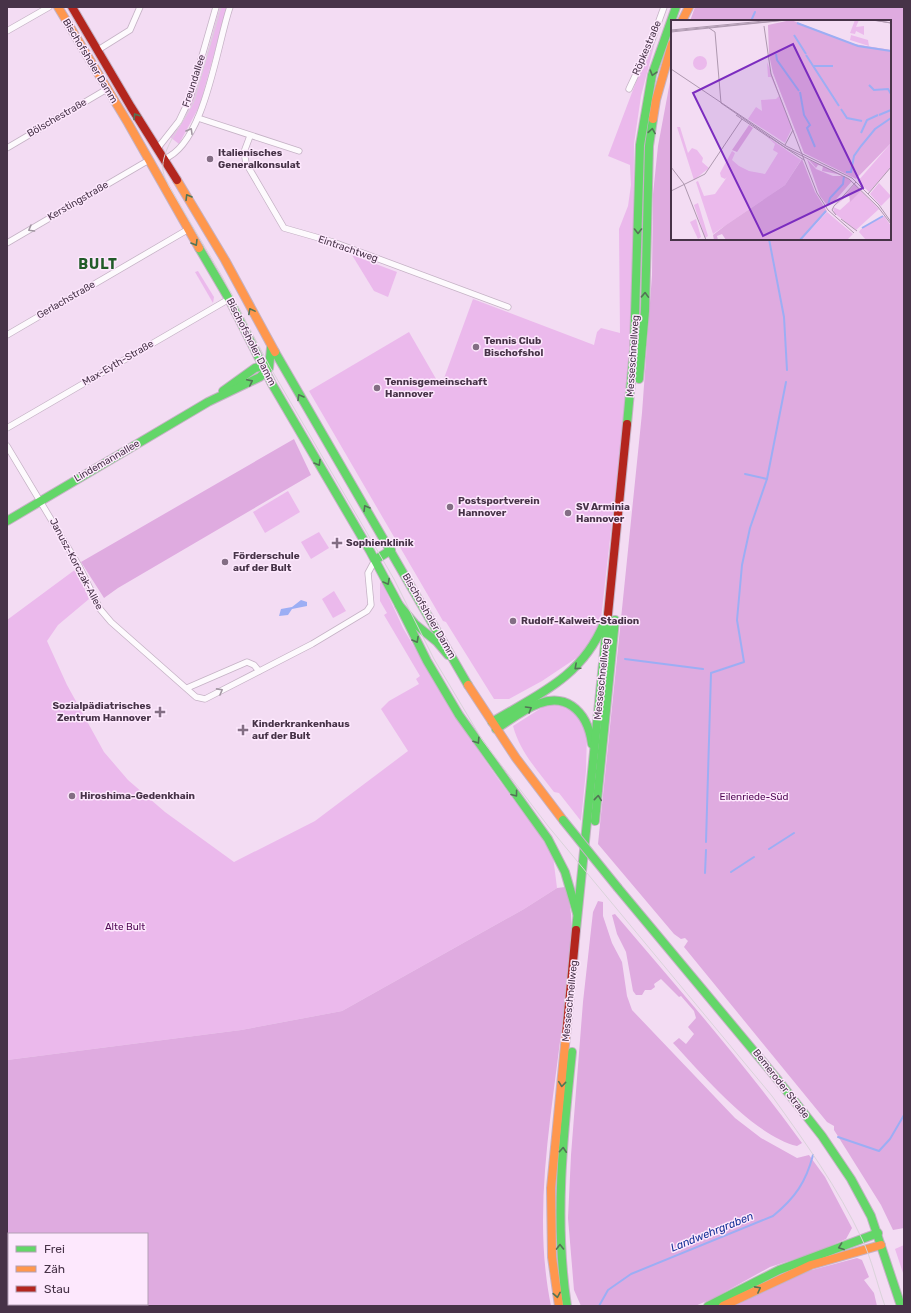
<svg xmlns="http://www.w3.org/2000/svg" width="911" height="1313" viewBox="0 0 911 1313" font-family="Rubik,sans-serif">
	<rect width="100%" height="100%" fill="#f3dcf3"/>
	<g fill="#ebb9ec">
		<path d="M 220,7 L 227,7 L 200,105 L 179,144 L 170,137 C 200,99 206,52 220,7 Z"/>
		<path d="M 655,42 L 641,96 L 634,144 L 633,311 L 620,450 L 601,619 L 584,653 L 542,681 L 509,699 L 494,699 L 446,622 L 443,621 L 309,391 L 409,332 L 439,384 L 443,381 L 473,299 L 594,345 L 597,332 L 601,328 L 620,333 L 619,229 L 628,206 L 631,185 L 630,165 L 608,156 L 639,74 L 643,69 Z"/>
		<path d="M 352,255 L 397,272 L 388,297 L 374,291 Z"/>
		<path d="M 198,271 L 214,297 L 213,303 L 195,272 Z"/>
		<path d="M 288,491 L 300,512 L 265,533 L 253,512 Z"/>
		<path d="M 319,532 L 329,548 L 311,559 L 301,542 Z"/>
		<path d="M 76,569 L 89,599 L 58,625 L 47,641 L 67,685 L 104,752 L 128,780 L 165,812 L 234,862 L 315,821 L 408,751 L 381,709 L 389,701 L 419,684 L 416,679 L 420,676 L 384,615 L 387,613 L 380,601 L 380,583 L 382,582 L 403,628 L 460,724 L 499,780 L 533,825 L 553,856 L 557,888 L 524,909 L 342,1011 L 241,1030 L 7,1060 L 7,620 Z"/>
		<path d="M 334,591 L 346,611 L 333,618 L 322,599 Z"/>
		<path d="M 553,703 L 574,710 L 587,732 L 586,771 L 581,821 L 559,793 L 554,792 C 538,771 520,752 513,726 L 546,705 Z"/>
		<path d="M 904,1245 L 904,1276 L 895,1249 Z"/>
	</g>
	<g fill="#dfabe0" fill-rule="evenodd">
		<path d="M 695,7 L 904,7 L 904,1228 L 893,1230 L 881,1205 L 834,1130 L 834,1126 L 827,1122 L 684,947 L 688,941 L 685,938 L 681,939 L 674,934 L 598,844 L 642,413 L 652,275 L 653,194 L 658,146 L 672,71 L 672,239 L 890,239 L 890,21 L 690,21 Z"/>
		<path d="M 294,439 L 311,475 L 118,588 L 104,598 L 81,562 Z"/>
		<path d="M 565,887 C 568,896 570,905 571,914 C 573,939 567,970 565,995 C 556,1098 530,1203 551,1306 L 7,1306 L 7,1060 L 241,1030 L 342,1011 L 524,909 L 557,888 ZM 9,1234 L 147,1234 L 147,1304 L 9,1304 Z"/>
		<path d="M 598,901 L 603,902 L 603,916 L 612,943 L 622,962 L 627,996 L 632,1010 L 735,1118 L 761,1138 L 797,1158 L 809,1155 L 825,1177 L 852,1228 L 846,1239 L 814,1253 L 770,1267 L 714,1298 L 695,1306 L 581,1306 L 574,1290 L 568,1218 L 571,1155 L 583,1002 L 593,912 Z"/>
		<path d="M 615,914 C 679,989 744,1063 802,1143 L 797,1146 C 754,1136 702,1074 673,1043 L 679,1038 L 686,1044 L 694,1034 L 688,1027 L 696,1018 L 694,1011 L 681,996 L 679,997 L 661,979 L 654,984 L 655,987 L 651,990 L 645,990 L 642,995 L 636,995 L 633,991 L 626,952 L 617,934 L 612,915 Z"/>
		<path d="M 857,1258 L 862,1260 L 869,1277 L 864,1280 L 874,1293 L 877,1306 L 734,1306 L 808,1271 Z"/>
	</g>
	<path fill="#9caef4" d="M 301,600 L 307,602 L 307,606 L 292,609 L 288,615 L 279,616 L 281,609 L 292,607 Z"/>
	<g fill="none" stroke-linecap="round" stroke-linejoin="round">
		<g stroke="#9caef4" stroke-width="2">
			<path d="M 751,21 L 755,12"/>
			<path d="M 769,239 L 784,317 L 787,370"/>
			<path d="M 745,474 L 767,479"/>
			<path d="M 625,659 L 703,669"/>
			<path d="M 706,842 L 711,673 L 744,662 L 737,620 L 742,565 L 750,528 L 767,479 L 786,382"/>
			<path d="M 769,849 L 794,833"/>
			<path d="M 731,872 L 754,857"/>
			<path d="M 705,873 L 706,850"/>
			<path d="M 838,1137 L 879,1151 L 890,1139 L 904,1115"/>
			<path d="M 599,1306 L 608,1290 L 631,1274 L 773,1216 C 795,1198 806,1182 813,1155"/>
		</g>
		<defs>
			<g id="street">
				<path d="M 7,31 L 49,7"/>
				<path d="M 98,50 L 130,30 L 140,7"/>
				<path d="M 629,89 L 652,40 L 664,7"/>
				<path d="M 198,118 L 299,151"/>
				<path d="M 250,136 L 244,152 L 246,163 L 284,228 L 333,242 L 508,307"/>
				<path d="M 7,148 L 107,89"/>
				<path d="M 157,149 L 179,121 L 190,98 L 216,7"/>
				<path d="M 164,159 C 205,144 217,44 230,7"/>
				<path d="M 7,243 L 149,160"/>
				<path d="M 7,335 L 187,230"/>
				<path d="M 7,428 L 229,299"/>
				<path d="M 7,446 L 79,566 L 100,609 L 111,622 L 196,697 L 205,699 L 312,644 L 367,611 L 371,605 L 368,573 L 375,560"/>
				<path d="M 187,688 L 247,662 L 254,665 L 259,671"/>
			</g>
			<g id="fast">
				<path d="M 199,248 L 229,299 L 272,384 L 370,551 L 399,605 L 415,624 L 437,642 L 448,655"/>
				<path d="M 275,352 L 468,685"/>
				<path d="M 639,379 L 645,311 L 649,146 L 653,119"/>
				<path d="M 223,391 L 255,368 L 267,365"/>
				<path d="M 627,424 L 634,349 L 640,145 L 652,75 L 676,7"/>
				<path d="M 7,521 L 208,402 L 260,377 L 269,368 L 271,348"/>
				<path d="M 375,560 L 391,550"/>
				<path d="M 399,605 L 427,661 L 459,715 L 548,839 L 565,872 L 577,913"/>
				<path d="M 492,722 C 539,694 582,677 604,623"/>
				<path d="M 496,729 C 517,716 547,689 572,706 C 585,715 590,729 592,744"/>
				<path d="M 595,821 L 615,620"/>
				<path d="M 618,888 L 778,1080 L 822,1136 L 851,1179 L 871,1216 L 901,1306"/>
				<path d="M 576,930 L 608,614"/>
				<path d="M 567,1306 C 554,1221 563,1137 572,1052"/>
				<path d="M 708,1306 L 779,1270 L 878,1233"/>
			</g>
			<g id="slow">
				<path d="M 58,7 L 128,123 L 199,248"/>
				<path d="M 682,21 L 689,7"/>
				<path d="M 653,119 L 656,100 L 672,44"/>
				<path d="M 177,180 L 225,260 L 275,352"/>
				<path d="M 468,685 L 516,758 L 563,820"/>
				<path d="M 559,1306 L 552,1257 L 551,1188 L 566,1035"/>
				<path d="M 723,1306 L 811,1265 L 881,1245"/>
			</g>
			<g id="jam">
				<path d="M 72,7 L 131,107 L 177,180"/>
				<path d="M 608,614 L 627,424"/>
				<path d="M 566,1035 L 576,930"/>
			</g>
		</defs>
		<use href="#street" stroke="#c5b2c5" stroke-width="7"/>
		<use href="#fast" stroke="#c5b2c5" stroke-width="10"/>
		<use href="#slow" stroke="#c5b2c5" stroke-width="10"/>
		<use href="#jam" stroke="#c5b2c5" stroke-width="10"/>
		<use href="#street" stroke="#fdfafd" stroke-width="5.5"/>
		<use href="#fast" stroke="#63d668" stroke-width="8"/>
		<use href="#slow" stroke="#ff974d" stroke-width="8"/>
		<use href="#jam" stroke="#b3261e" stroke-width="8"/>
		<path stroke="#dad3da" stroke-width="1" d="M 221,7 L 194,101 C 185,121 160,149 163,171 C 164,177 167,181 169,186 L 222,276 L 270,367 L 394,579 L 434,659 L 483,741 L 548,826 L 772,1096 C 805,1142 838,1188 862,1239 C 872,1260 877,1284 885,1306"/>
		<defs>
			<path id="fast-bridge" d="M 563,820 L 618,888"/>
		</defs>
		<use href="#fast-bridge" stroke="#c5b2c5" stroke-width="10" stroke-linecap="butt"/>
		<use href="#fast-bridge" stroke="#63d668" stroke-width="8"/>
	</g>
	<defs><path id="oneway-chevron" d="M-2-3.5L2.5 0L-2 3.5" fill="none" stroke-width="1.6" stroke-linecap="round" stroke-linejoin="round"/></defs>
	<g stroke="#527455">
		<use href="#oneway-chevron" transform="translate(653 73) rotate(106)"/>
		<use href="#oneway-chevron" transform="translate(136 116) rotate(-122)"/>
		<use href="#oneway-chevron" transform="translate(652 131) rotate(-81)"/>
		<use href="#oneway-chevron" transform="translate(188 197) rotate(-121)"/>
		<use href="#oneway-chevron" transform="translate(638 231) rotate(90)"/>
		<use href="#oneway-chevron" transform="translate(195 243) rotate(59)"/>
		<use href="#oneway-chevron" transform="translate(645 295) rotate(-88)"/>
		<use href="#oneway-chevron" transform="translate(251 311) rotate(-118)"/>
		<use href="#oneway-chevron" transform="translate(250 382) rotate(-26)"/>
		<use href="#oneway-chevron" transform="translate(300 397) rotate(-121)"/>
		<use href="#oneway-chevron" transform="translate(318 463) rotate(59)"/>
		<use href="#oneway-chevron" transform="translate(366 508) rotate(-121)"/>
		<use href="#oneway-chevron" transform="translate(387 582) rotate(62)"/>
		<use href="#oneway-chevron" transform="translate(416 640) rotate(61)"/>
		<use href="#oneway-chevron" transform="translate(577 667) rotate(138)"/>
		<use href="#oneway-chevron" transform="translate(529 709) rotate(-31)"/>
		<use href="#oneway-chevron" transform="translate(477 741) rotate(57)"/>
		<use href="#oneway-chevron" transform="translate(515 794) rotate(53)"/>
		<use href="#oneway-chevron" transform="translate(598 798) rotate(-84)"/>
		<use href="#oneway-chevron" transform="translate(562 1084) rotate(96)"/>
		<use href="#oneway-chevron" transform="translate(563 1150) rotate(-86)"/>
		<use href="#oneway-chevron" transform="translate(560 1247) rotate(-91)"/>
		<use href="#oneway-chevron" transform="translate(841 1247) rotate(160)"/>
		<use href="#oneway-chevron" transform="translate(758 1289) rotate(-28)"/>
		<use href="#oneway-chevron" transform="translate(557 1295) rotate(80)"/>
	</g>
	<g stroke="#a296a2">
		<use href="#oneway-chevron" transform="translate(190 131) rotate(-60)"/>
		<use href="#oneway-chevron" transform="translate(31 229) rotate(150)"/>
		<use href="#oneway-chevron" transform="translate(220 691) rotate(-29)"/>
	</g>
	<g fill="#836e84" stroke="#fde8fd" stroke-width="1.5">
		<circle cx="210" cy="159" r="4"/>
		<circle cx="476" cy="347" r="4"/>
		<circle cx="377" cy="388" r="4"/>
		<circle cx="450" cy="507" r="4"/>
		<circle cx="568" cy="513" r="4"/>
		<path d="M335 537h4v4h4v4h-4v4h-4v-4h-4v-4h4z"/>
		<circle cx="225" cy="562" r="4"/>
		<circle cx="513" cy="621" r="4"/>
		<path d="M158 706h4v4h4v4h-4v4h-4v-4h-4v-4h4z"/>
		<path d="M241 724h4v4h4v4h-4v4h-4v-4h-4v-4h4z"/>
		<circle cx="72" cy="796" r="4"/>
	</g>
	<g text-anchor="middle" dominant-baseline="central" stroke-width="3" stroke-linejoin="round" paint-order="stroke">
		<g font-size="10" fill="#473348" stroke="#fde8fd">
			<text transform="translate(647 48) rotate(-67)">Röpkestraße</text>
			<text transform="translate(90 61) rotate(59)">Bischofsholer Damm</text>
			<text transform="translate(194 81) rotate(-72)">Freundallee</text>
			<text transform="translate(57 118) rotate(-30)">Bölschestraße</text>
			<text transform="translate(78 201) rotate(-30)">Kerstingstraße</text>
			<text transform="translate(348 249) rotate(19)">Eintrachtweg</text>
			<text transform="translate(66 300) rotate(-30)">Gerlachstraße</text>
			<text transform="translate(251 342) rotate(63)">Bischofsholer Damm</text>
			<text transform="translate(633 356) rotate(-86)">Messeschnellweg</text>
			<text transform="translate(118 363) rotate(-30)">Max-Eyth-Straße</text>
			<text transform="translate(107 461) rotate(-30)">Lindemannallee</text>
			<text transform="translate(76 564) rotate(62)">Janusz-Korczak-Allee</text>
			<text transform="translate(429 616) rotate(60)">Bischofsholer Damm</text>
			<text transform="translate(602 679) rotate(-84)">Messeschnellweg</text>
			<text transform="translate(570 1001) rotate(-84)">Messeschnellweg</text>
			<text transform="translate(781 1084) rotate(52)">Bemeroder Straße</text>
		</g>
		<g font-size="10" font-weight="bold" fill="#473348" stroke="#fde8fd" text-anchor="start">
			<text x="218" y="153">Italienisches<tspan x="218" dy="12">Generalkonsulat</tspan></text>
			<text x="484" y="341">Tennis Club<tspan x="484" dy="12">Bischofshol</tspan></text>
			<text x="385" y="382">Tennisgemeinschaft<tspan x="385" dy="12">Hannover</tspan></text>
			<text x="458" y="501">Postsportverein<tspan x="458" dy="12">Hannover</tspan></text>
			<text x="576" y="507">SV Arminia<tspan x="576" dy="12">Hannover</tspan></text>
			<text x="346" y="543">Sophienklinik</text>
			<text x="233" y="556">Förderschule<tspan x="233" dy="12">auf der Bult</tspan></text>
			<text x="521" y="621">Rudolf-Kalweit-Stadion</text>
			<text x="151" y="706" text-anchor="end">Sozialpädiatrisches<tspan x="151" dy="12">Zentrum Hannover</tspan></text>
			<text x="252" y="724">Kinderkrankenhaus<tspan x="252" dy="12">auf der Bult</tspan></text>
			<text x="80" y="796">Hiroshima-Gedenkhain</text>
		</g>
		<g font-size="10" fill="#510955" stroke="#fde8fd">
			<text x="754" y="797">Eilenriede-Süd</text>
			<text x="125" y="927">Alte Bult</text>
		</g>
		<g font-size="11" font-style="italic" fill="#163298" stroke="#fde8fd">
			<text transform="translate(712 1232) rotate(-22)">Landwehrgraben</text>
		</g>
		<g font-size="14" font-weight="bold" letter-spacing="1" fill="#215b29" stroke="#fde8fd">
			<text x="98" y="264">BULT</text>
		</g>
	</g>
	<g transform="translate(671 20)">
		<rect width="220" height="220" fill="#f3dcf3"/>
		<path d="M 184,0 L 188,0 L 185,7 L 193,6 L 193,15 L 185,11 L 184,14 L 179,13 ZM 180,15 L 197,20 L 198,26 L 179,20 ZM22 43a7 7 0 1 1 14 0a7 7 0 1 1-14 0ZM 96,42 L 121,108 L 114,123 L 77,99 L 85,87 L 91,91 L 90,80 L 105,79 L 108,76 L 100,57 L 97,57 ZM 6,107 L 9,107 L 17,133 L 21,128 L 26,130 L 32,138 L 31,142 L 38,148 L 23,160 ZM 95,116 L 130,140 L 114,165 L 42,214 L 25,162 L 27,161 L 33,176 L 44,174 L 56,157 L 54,159 L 50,157 L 49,153 L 61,131 L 64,133 L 61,140 L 68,146 L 78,151 L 94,154 L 107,133 L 102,130 L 104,124 ZM 220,123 L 220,147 L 198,172 L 187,161 ZM 208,163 L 220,176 L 210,186 L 199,174 ZM 190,171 L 208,189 L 185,210 L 163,193 L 162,187 L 169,190 ZM 27,183 L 37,216 L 34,218 L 23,185 ZM 156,192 L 182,214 L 176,220 L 130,220 ZM 213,196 L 220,206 L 220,220 L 195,220 L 188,212 L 190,209 ZM 25,199 L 30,217 L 27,219 L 19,202 Z" fill="#ebb9ec"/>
		<path d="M 120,0 L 183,24 L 220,30 L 220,123 L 185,159 L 133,133 L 102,53 L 98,35 L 97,5 ZM 78,105 L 82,108 L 66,132 L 61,130 ZM 131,139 L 144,172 L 156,191 L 130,220 L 55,220 L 51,214 L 46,216 L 47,220 L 43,220 L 42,215 L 55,205 L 114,165 ZM 136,139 L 145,149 L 162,156 L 172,156 L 181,161 L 162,183 L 155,184 L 149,176 ZM 138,140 L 151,145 L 171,155 L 151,151 L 152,146 L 147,145 L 145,148 ZM 184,164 L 190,171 L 179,182 L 178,174 L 164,186 Z" fill="#dfabe0"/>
		<path fill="none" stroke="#9caef4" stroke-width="2" d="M 126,3 L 187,26 L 220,31M 123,15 L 135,34M 105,34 L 106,40 L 128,71M 135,35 L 168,86M 143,46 L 162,46M 198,65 L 203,70 L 217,69 L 220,74M 129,72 L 133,95 L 139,105 L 136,108 L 144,127M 170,89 L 176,98 L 191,101M 208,95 L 220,90M 190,113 L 196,100 L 207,95M 175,152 L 180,152 L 183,136 L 190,126 L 204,109 L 220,98M 157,185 L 159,178 L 172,164 L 173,156M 191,208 L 212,196M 129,220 L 155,191"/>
		<path fill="none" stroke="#ae98af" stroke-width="1" d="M 201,0 L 220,3M 203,0 L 220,3M 93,6 L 100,54 L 146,173 L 157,190 L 183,213M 38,8 L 44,12 L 50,83 L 115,128 L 178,159 L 207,187 L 220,204M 0,10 L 103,0M 0,11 L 114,0M 0,12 L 116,0M 0,49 L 115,126 L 181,158 L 208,185 L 220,202M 65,95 L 99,118M 98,117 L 133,140M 114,125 L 122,110M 0,147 L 13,164 L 35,220M 0,171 L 34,154 L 71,99M 197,174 L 220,147M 165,195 L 161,190 L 163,186 L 185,162M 170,199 L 186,211"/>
		<path fill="#7b2cbf" fill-opacity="0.15" stroke="#7b2cbf" stroke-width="2" d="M 122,24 L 192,168 L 92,216 L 22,73 Z"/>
		<rect width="220" height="220" fill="none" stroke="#473348" stroke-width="2"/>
	</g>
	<rect width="911" height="1313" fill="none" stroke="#473348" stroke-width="16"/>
	<rect x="8" y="1233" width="140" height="72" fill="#fde8fd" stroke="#b4a0b5"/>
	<rect x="16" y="1246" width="20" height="6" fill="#63d668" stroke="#b4a0b5"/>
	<text x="44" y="1253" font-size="12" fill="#473348">Frei</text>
	<rect x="16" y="1266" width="20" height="6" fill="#ff974d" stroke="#b4a0b5"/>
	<text x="44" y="1273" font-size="12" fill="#473348">Zäh</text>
	<rect x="16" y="1286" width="20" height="6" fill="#b3261e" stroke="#b4a0b5"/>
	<text x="44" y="1293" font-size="12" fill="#473348">Stau</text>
</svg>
